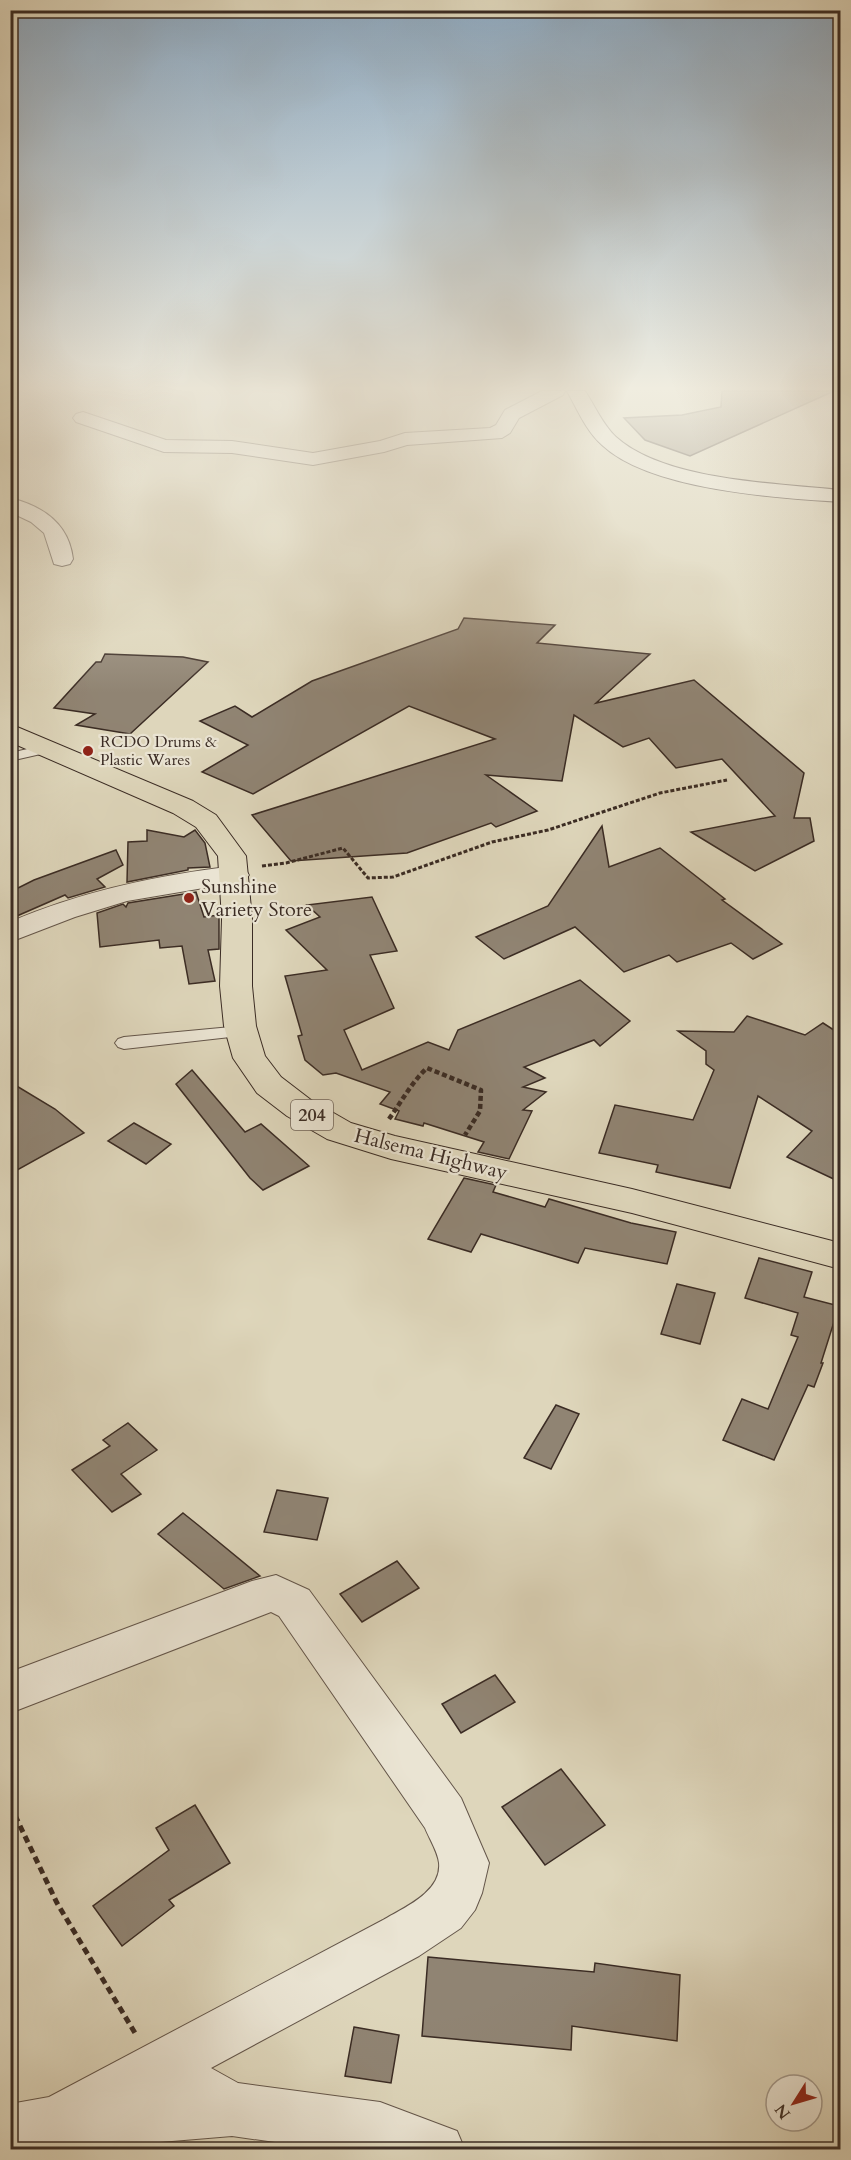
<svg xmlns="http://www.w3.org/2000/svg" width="851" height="2160" viewBox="0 0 851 2160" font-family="Cardo,serif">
	<rect width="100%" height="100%" fill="#ded6bb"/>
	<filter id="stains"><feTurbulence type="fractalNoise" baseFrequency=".00333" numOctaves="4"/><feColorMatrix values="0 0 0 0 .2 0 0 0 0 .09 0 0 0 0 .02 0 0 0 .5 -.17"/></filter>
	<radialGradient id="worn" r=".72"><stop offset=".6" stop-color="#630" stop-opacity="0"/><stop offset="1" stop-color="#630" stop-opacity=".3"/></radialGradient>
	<g fill="#908473" stroke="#3b2c24" stroke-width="1.5">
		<path d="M 722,391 L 834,391 L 690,456 L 645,440 L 624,418 L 682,415 L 721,407 Z"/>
		<path d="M 464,618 L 555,625 L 537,643 L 650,654 L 596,703 L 694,680 L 804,773 L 794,818 L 810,818 L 814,841 L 755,871 L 691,832 L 775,816 L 722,759 L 676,768 L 649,738 L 623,747 L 574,715 L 562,781 L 486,775 L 537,811 L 496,827 L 491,823 L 407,853 L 291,861 L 252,815 L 495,739 L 409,706 L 253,794 L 202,772 L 248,745 L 200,721 L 235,706 L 252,717 L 312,681 L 458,629 Z"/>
		<path d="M 105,654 L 183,657 L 208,662 L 130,734 L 76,725 L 95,714 L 54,708 L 96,662 L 101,662 Z"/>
		<path d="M 602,826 L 609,867 L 660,848 L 725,899 L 722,900 L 782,944 L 753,959 L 731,943 L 677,962 L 669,955 L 624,972 L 575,927 L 504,959 L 476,937 L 548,906 Z"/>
		<path d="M 147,830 L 184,837 L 195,830 L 205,843 L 210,867 L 188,868 L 188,870 L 127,882 L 128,842 L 147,841 Z"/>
		<path d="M 116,850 L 123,865 L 97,879 L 105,887 L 68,898 L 65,895 L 10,919 L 10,892 L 34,880 Z"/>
		<path d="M 196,892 L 204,917 L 219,915 L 219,949 L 208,950 L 215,981 L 189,984 L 182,946 L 160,948 L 159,940 L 100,947 L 97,913 L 123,904 L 126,907 L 128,903 Z"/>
		<path d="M 372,897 L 397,951 L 370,955 L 394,1008 L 344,1030 L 362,1070 L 428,1042 L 449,1050 L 458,1030 L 580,980 L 630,1021 L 600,1046 L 594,1040 L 524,1067 L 545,1078 L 523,1087 L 546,1092 L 523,1110 L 532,1111 L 509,1159 L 478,1152 L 484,1142 L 424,1123 L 423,1126 L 395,1119 L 399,1111 L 380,1104 L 390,1092 L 336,1073 L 323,1075 L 305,1060 L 298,1036 L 302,1035 L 285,976 L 327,970 L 286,930 L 320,917 L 307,905 Z"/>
		<path d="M 747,1016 L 805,1035 L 823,1023 L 840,1034 L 840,1182 L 787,1157 L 812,1131 L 758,1096 L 730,1188 L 656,1172 L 658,1165 L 599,1153 L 615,1105 L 693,1120 L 714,1070 L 706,1064 L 706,1051 L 678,1031 L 734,1032 Z"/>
		<path d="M 192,1070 L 245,1132 L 261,1124 L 309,1166 L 263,1190 L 250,1178 L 176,1084 Z"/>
		<path d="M 10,1082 L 55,1109 L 84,1133 L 10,1174 Z"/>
		<path d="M 134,1123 L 171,1144 L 146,1164 L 108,1141 Z"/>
		<path d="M 464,1178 L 496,1185 L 493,1192 L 545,1207 L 549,1199 L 631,1223 L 676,1232 L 667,1264 L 585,1248 L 578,1263 L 481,1234 L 471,1252 L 428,1239 Z"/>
		<path d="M 759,1258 L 812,1272 L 804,1297 L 839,1306 L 821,1363 L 823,1363 L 814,1387 L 808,1385 L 774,1460 L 723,1440 L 742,1399 L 768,1409 L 798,1337 L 791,1335 L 798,1313 L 745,1298 Z"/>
		<path d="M 677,1284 L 715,1293 L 700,1344 L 661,1334 Z"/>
		<path d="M 556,1405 L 579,1414 L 551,1469 L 524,1458 Z"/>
		<path d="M 128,1423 L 157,1450 L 121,1474 L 141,1494 L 112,1512 L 72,1470 L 110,1446 L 103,1440 Z"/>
		<path d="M 277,1490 L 328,1498 L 317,1540 L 264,1532 Z"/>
		<path d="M 183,1513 L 198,1525 L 260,1576 L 224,1589 L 158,1534 Z"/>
		<path d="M 397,1561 L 419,1588 L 362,1622 L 340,1594 Z"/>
		<path d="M 495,1675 L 515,1702 L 461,1733 L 442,1704 Z"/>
		<path d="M 561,1769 L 605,1825 L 545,1865 L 502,1807 Z"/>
		<path d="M 195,1805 L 230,1863 L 169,1900 L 174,1906 L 122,1946 L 93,1906 L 169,1850 L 156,1828 Z"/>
		<path d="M 428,1957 L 594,1972 L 595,1963 L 680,1975 L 677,2041 L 572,2026 L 571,2050 L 422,2036 Z"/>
		<path d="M 354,2027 L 399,2035 L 391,2083 L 345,2076 Z"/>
	</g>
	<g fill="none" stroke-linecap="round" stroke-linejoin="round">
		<defs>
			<g id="service">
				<path d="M 49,744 L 56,748 L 54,751 L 10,761 L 10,753 Z"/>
				<path d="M 242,1026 L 248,1027 L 251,1031 L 248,1035 L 124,1049 L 118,1047 L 115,1043 L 118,1039 L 124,1037 Z"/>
			</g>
			<g id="minor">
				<path d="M 542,391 L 565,391 L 563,395 L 519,418 L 510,433 L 502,438 L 407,445 L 384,452 L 313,465 L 232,453 L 164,452 L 76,422 L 73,418 L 76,414 L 83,412 L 166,440 L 232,441 L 313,453 L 380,441 L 405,433 L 490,428 L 496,425 L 505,410 Z"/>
				<path d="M 10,498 C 43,506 69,524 73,559 L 70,564 L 62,566 L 54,564 L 44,533 L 31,522 L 10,512 Z"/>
				<path d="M 235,866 L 245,869 L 249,875 L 245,881 L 127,901 L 75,917 L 10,942 L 10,922 C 82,891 158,875 235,866 Z"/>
				<path d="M 276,1575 L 309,1590 L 461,1798 L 489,1863 L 482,1893 L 475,1910 L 461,1928 L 419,1956 L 211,2068 L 238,2083 L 380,2102 L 457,2131 L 465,2150 L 331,2150 L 232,2136 L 64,2150 L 10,2150 L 10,2104 L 49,2097 L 383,1920 C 403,1908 442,1892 439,1863 C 438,1852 429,1838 425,1828 L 279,1616 L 271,1612 L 10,1713 L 10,1672 L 252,1581 Z"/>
			</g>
			<path id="secondary" d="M 567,391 L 585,391 C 595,406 603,425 616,437 C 665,481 776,483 840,490 L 840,502 C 776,498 650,490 602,445 C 586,431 577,409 567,391 Z"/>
			<path id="trunk" d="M 10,724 L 193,801 L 216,815 L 246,856 L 252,919 L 252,986 L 256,1026 L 265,1056 L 281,1077 L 311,1100 L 351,1123 L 395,1136 L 632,1189 L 840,1243 L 840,1269 L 632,1213 L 391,1159 L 327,1139 L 287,1116 L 257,1093 L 233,1058 L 224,1026 L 220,986 L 222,919 L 218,856 L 196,827 L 173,813 L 10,742 Z"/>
		</defs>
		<use href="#service" stroke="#64564a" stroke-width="2"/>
		<use href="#minor" stroke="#64564a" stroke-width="2"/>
		<use href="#secondary" stroke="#3b2c24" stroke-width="2"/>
		<use href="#trunk" stroke="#3b2c24" stroke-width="2"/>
		<path stroke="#3b2c24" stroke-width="3" stroke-dasharray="4 2" stroke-linecap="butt" d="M 262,866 L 286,863 L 343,848 L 368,878 L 393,877 L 492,842 L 548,830 L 660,793 L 727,780"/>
		<path stroke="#3b2c24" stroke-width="4.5" stroke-dasharray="5 3" stroke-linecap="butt" d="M 389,1119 C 402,1101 411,1083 427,1068 L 481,1090 L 480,1111 L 465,1135"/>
		<path stroke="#3b2c24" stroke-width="5" stroke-dasharray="7 4.5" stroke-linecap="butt" d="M 10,1805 L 57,1903 L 135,2033"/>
		<use href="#service" fill="#eae4d3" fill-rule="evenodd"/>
		<use href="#minor" fill="#eae4d3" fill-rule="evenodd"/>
		<use href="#secondary" fill="#eae4d3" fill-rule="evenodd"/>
		<use href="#trunk" fill="#ded6bb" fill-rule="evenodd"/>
	</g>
	<linearGradient id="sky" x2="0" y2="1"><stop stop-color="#8eaac2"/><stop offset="0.56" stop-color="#f0ede0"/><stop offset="1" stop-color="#f0ede0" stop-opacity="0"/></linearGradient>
	<rect width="851" height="693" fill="url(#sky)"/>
	<g fill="#8f2418" stroke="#eae4d3" stroke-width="2">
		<circle cx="88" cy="751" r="6"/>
		<circle cx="189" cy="898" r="6"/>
	</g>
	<g text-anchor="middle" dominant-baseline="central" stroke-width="4.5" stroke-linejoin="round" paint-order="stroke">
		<g font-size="16" fill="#3b2c24" stroke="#eae4d3" text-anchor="start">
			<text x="100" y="742">RCDO Drums &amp;<tspan x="100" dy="18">Plastic Wares</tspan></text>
		</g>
		<rect fill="#eae4d3" stroke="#706358" stroke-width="1.5" x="291" y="1100" width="42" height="30" rx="4.5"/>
		<g font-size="18" font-weight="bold" fill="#3b2c24">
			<text x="312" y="1115">204</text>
		</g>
		<g font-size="20" fill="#3b2c24" stroke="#eae4d3" text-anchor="start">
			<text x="201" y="886">Sunshine<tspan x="201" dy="23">Variety Store</tspan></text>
		</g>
		<g font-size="20" fill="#3b2c24" stroke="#eae4d3">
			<text transform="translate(431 1154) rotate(14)">Halsema Highway</text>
		</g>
	</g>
	<rect width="851" height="2160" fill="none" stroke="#ded6bb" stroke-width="36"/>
	<rect x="12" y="12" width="827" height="2136" fill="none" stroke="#3b2c24" stroke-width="3"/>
	<rect x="18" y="18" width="815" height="2124" fill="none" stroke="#3b2c24" stroke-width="1.5"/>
	<g transform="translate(794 2103) rotate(233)"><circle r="28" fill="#eae4d3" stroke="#a49a8d" stroke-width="1.5"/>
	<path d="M0-4.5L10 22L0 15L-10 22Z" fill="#8f2418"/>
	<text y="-9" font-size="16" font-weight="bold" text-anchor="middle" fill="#3b2c24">N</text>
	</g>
	<rect width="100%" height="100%" filter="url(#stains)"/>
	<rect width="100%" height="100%" fill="url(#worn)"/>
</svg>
